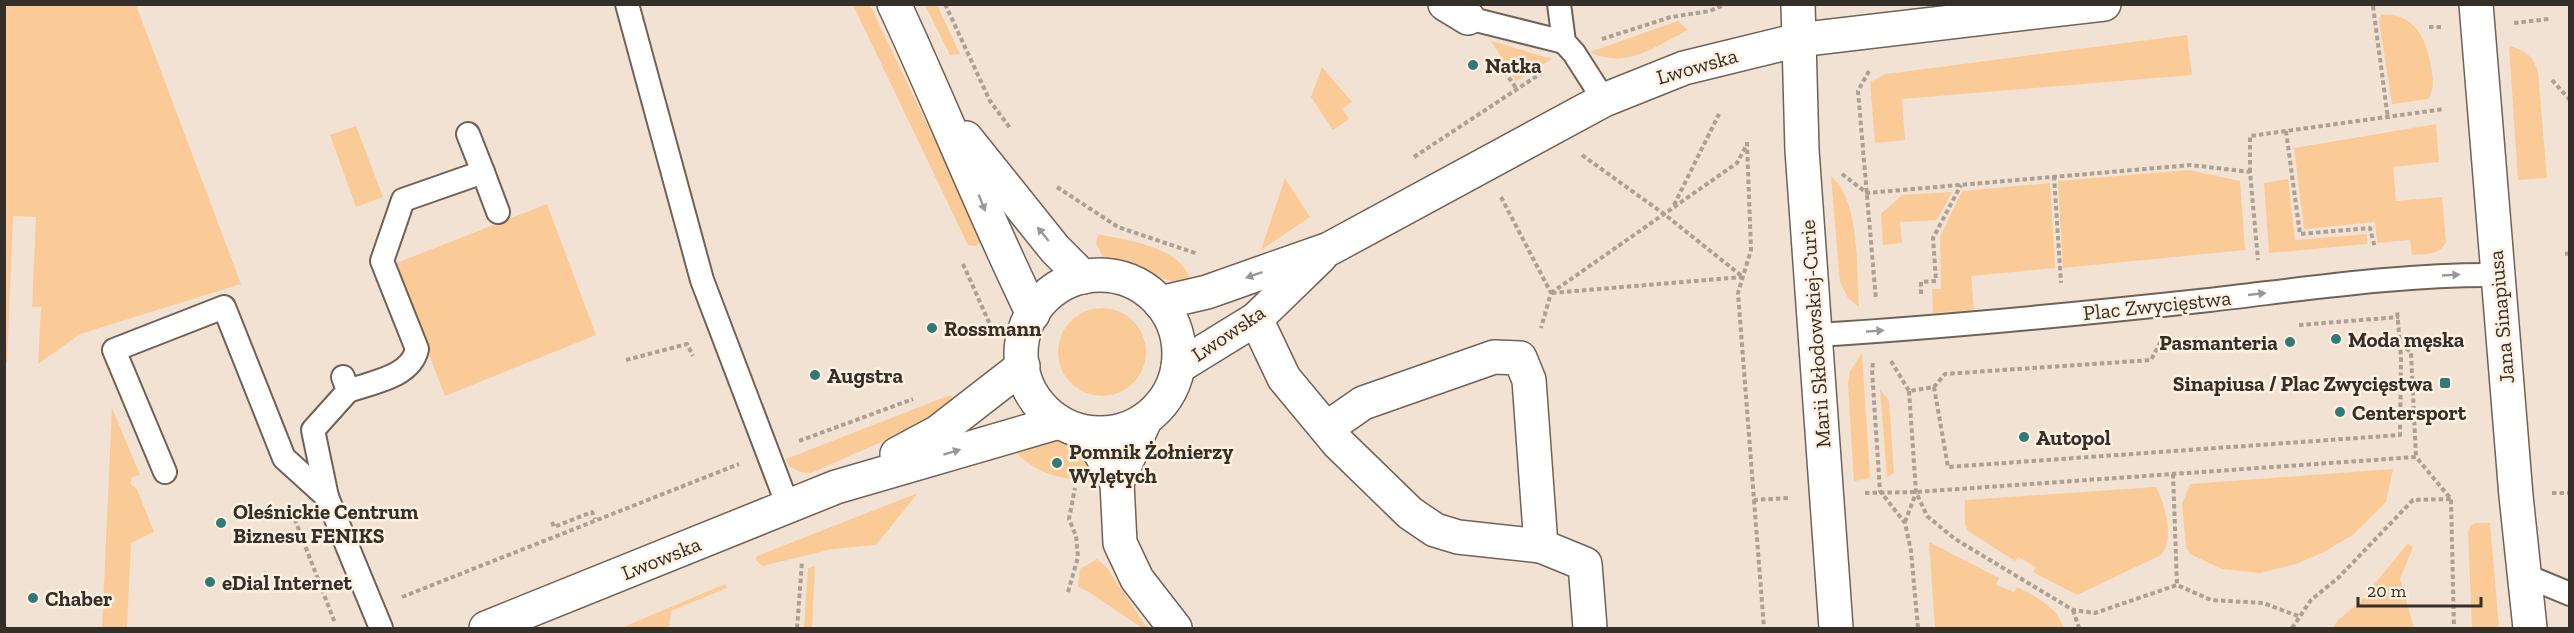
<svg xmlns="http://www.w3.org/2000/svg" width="2574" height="633" viewBox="0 0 2574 633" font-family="'Zilla Slab',serif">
	<rect width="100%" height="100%" fill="#f2e2d3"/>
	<g fill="#fbcb97">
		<path d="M 5,4 L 136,5 L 241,284 L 80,334 L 38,364 L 41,307 L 32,307 L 36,217 L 13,216 L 7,363 L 5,363 Z"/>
		<path d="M 853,5 L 870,5 L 983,241 L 975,246 L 968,245 Z"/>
		<path d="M 925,5 L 937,5 L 960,54 L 950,55 Z"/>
		<path d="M 2381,15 C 2415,12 2427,40 2431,67 C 2433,79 2435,88 2428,99 L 2392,104 L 2379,20 Z"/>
		<path d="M 1678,21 L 1688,30 C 1656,46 1626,70 1590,52 Z"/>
		<path d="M 2187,35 L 2192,75 L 1902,99 L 1905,140 L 1875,143 L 1870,82 L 1886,74 Z"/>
		<path d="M 1491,41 L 1552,59 L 1516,81 Z"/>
		<path d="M 2509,46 C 2525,50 2533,56 2538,72 L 2547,178 L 2518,180 Z"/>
		<path d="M 1322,67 L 1352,102 L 1342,109 L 1349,119 L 1333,130 L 1311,97 Z"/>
		<path d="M 2436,124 L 2439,162 L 2393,167 L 2396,201 L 2442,197 L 2446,242 C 2439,256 2426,254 2412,255 L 2410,240 L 2377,243 L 2375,222 L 2304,229 L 2294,148 Z"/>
		<path d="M 356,126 L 383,197 L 356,207 L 330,135 Z"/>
		<path d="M 2189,170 L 2240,181 L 2245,250 L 2063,268 L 2058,181 Z"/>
		<path d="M 1831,176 C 1861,202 1856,269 1859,307 L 1848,298 L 1840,282 Z"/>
		<path d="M 1285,178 L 1310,217 L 1261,250 Z"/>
		<path d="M 2288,179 L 2295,240 L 2367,234 L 2367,244 L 2269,253 L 2264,183 Z"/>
		<path d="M 2050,183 L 2055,268 L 1971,276 L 1974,310 L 1933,313 L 1932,289 L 1941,289 L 1940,237 L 1962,191 Z"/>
		<path d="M 1952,192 L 1937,220 L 1900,222 L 1902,243 L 1883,245 L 1881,214 L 1902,195 Z"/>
		<path d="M 547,204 L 596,335 L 445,396 L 394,264 Z"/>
		<path d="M 1098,234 C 1129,241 1183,246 1191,283 C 1158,283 1136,264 1103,257 L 1096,244 Z"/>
		<circle cx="1102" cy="352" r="44"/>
		<path d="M 1862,353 L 1870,478 L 1854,481 L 1848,384 L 1850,371 Z"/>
		<path d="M 1880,389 L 1889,401 L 1894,473 L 1887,477 Z"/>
		<path d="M 950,395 L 957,402 L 895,436 L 811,473 L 800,472 L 789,466 L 786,459 Z"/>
		<path d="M 112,408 L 140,475 L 132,477 L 130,484 L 137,489 L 154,532 L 131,543 L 127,628 L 102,628 Z"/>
		<path d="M 1051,438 C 1073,441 1097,460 1098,483 C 1066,480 1032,475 1012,447 Z"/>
		<path d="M 2393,469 L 2386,502 L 2354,534 L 2326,551 L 2296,564 L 2260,573 L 2222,569 L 2190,554 L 2186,547 L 2182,504 L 2190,484 Z"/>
		<path d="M 2156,487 C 2165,504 2175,538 2161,555 L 2077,595 L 2033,572 L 2036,567 L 2018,557 L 2015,561 L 1968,531 L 1965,524 L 1965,500 Z"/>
		<path d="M 918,493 L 876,545 L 833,549 L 762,566 L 756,560 L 757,556 Z"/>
		<path d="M 2477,523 L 2490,523 L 2499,628 L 2472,628 L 2468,531 L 2471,525 Z"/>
		<path d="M 1929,542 L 1999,578 L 1996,585 L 2014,592 L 2017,587 C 2037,597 2056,606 2064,628 L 1935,628 Z"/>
		<path d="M 2408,543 L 2413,547 L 2400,579 L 2414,628 L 2333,628 L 2338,620 L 2360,602 Z"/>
		<path d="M 1097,559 L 1107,568 L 1147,628 L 1142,628 L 1089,592 L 1078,587 L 1080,569 Z"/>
		<path d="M 815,566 L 812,628 L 804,628 L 808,568 Z"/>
		<path d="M 725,584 L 727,588 L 671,611 L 669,628 L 621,628 Z"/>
	</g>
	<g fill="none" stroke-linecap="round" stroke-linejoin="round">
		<defs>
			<g id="service">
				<path d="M 627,4 L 702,280 L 788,506"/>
				<path d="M 1559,4 L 1564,42 L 1574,53 L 1604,100"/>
				<path d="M 1468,18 L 1564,42"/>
				<path d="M 468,134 L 483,172"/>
				<path d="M 1817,335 C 1948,327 2079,314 2209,300 C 2305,289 2402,274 2498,275"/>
				<path d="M 348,391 C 373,382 411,377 417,349 L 382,261 L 403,200 L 483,172 L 498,212"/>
				<path d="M 165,472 L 114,350 L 224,307 L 284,458 L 327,497 L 381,628"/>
				<path d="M 327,497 L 313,430 L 348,391 L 343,377"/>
				<path d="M 2524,575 L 2570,594"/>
			</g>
			<g id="minor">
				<path d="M 1445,4 L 1468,18"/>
				<path d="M 1256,319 L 1284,378 L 1338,443 L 1410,513 L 1435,530 L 1458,537 L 1541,546"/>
				<path d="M 1145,420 L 1117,483 L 1120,543 L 1137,579 L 1175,628"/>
				<path d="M 1327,428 L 1363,403 L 1494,357 L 1520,358 L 1529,380 L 1541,546 L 1585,564 L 1590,628"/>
				<path d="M 1083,432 L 1100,452 L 1117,483"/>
			</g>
			<g id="tertiary">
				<path d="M 894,4 C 942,107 983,212 1033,314"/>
				<path d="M 1798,4 L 1802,150 L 1836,628"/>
				<path d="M 2476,4 L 2516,496 L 2530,628"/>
				<path d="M 966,138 L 1055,249 L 1083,277"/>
				<circle cx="1100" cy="354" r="79"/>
				<path d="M 1160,303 L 1207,292 L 1329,249 L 1604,100 L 1684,68 L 1798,40 L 2104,4"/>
				<path d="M 1178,367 L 1256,319 L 1321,256"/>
				<path d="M 897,454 L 938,432 L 1023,366"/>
				<path d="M 486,628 L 836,487 L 1059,422"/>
			</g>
		</defs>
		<use href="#service" stroke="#706356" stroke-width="26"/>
		<use href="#minor" stroke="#706356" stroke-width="36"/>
		<use href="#tertiary" stroke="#706356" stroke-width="36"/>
		<g stroke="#ac9f94" stroke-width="4" stroke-dasharray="4.5 3" stroke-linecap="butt">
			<path d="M 945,4 L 990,101 L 1010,128"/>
			<path d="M 2373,6 L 2388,119"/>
			<path d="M 2514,23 L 2549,19"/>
			<path d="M 2429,27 L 2441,27"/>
			<path d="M 1602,39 L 1671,17 L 1710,11 L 1726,4"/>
			<path d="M 1496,59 L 1516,88"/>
			<path d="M 1869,71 L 1858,91 L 1876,300"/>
			<path d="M 2552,80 L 2570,100"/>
			<path d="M 2286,131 L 2300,234 L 2370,228 L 2375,248"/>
			<path d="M 1747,142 L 1751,250 L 1738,293 L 1754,500 L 1789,498"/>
			<path d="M 1582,155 L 1664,214 L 1743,277"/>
			<path d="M 1414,157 L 1543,72"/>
			<path d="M 2250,172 L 2250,136 L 2444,109"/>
			<path d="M 1842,174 L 1867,193 L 2191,165 L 2250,172 L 2258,260"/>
			<path d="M 2054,176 L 2061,283"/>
			<path d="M 1057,187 L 1118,227 L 1198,254"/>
			<path d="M 1501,197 L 1551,293 L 1541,328"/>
			<path d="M 1674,205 L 1719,114"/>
			<path d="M 2565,254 L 2570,253"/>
			<path d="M 963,264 L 996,338"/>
			<path d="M 1551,293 L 1737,163 L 1747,144"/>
			<path d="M 1552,293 L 1742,277"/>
			<path d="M 1921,294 L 1921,282 L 1936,281 L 1933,238 L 1961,185"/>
			<path d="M 2299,325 L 2399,317"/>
			<path d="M 2400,344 L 2411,352 L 2416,457"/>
			<path d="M 626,360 L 687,344 L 693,356"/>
			<path d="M 1891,361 L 1909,391 L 1934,387 L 1945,374 L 2151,360 L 2162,339"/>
			<path d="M 1873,363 L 1872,370 L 1880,491 L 1905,523 L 1911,551 L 1918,628"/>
			<path d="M 1934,387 L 1948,467 L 2400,435 L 2401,357 L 2397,310"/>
			<path d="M 1909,391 L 1916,492 L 1927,516 L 1955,539 L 2073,610 L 2095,613 L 2177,585 L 2211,600 L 2263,603 L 2298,616"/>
			<path d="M 799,441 L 913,399"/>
			<path d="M 2173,474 L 2177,585"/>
			<path d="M 1865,493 L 1916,492 L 2416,457 L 2451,499 L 2454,628"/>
			<path d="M 2552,493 L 2570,493"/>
			<path d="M 1754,500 L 1764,628"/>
			<path d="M 292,512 L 335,623"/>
			<path d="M 552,522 L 554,527 L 592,512 L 595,519"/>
			<path d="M 1905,522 L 1916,493"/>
			<path d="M 1068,592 L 1078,557 L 1076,536 L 1069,519 L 1075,488"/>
			<path d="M 402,597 L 739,464"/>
			<path d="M 2073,610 L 2079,628"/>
			<path d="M 797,628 L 802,562"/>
			<path d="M 2292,628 L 2311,600 L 2338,578 L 2413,500 L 2451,499"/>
		</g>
		<use href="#service" stroke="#fff" stroke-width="22"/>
		<use href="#minor" stroke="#fff" stroke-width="33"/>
		<use href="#tertiary" stroke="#fff" stroke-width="33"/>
	</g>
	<defs><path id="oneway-solid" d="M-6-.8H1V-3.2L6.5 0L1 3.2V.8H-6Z" transform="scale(1.5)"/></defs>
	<g fill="#9a9794">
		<use href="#oneway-solid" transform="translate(982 203) rotate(68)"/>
		<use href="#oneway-solid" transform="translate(1043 234) rotate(-129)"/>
		<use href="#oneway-solid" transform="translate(1254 275) rotate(161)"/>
		<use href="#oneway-solid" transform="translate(2451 275) rotate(-3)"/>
		<use href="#oneway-solid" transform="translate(2257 294) rotate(-6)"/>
		<use href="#oneway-solid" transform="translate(1875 331) rotate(-4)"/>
		<use href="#oneway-solid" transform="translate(952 452) rotate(-17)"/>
	</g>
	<g fill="#317a78" stroke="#fff0e0" stroke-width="2">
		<circle cx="1473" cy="65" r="6"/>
		<circle cx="932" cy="328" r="6"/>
		<circle cx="2336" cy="339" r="6"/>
		<circle cx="2290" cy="342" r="6"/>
		<circle cx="815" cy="375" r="6"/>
		<rect x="2439" y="377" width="12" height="12" rx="3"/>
		<circle cx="2340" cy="412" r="6"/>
		<circle cx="2024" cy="437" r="6"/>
		<circle cx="1057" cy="463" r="6"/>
		<circle cx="221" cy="523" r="6"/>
		<circle cx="210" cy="582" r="6"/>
		<circle cx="33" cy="598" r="6"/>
	</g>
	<g text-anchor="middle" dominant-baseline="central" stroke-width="5" stroke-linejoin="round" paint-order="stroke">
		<g font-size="21" font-weight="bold" fill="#352f29" stroke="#fff0e0" text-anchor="start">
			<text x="1485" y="65">Natka</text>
			<text x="944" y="328">Rossmann</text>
			<text x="2348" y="339">Moda męska</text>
			<text x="2278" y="342" text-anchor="end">Pasmanteria</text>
			<text x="827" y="375">Augstra</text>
			<text x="2433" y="383" text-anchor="end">Sinapiusa / Plac Zwycięstwa</text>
			<text x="2352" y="412">Centersport</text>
			<text x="2036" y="437">Autopol</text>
			<text x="1069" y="451">Pomnik Żołnierzy<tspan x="1069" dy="24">Wylętych</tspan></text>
			<text x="233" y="511">Oleśnickie Centrum<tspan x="233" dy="24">Biznesu FENIKS</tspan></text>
			<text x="222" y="582">eDial Internet</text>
			<text x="45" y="598">Chaber</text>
		</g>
		<g font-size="21" fill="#352f29" stroke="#fff0e0">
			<text transform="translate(1697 66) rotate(-16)">Lwowska</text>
			<text transform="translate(2157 305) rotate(-6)">Plac Zwycięstwa</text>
			<text transform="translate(2501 317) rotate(-95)">Jana Sinapiusa</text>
			<text transform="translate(1228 333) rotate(-34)">Lwowska</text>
			<text transform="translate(1815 334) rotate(-94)">Marii Skłodowskiej-Curie</text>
			<text transform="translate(661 558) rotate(-22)">Lwowska</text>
		</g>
	</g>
	<rect width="2574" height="633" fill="none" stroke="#352f29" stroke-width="12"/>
	<path d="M2358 597v9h123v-9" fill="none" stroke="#352f29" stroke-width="3"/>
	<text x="2367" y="597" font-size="18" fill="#352f29" stroke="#fff0e0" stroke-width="4.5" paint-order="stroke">20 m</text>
</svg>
